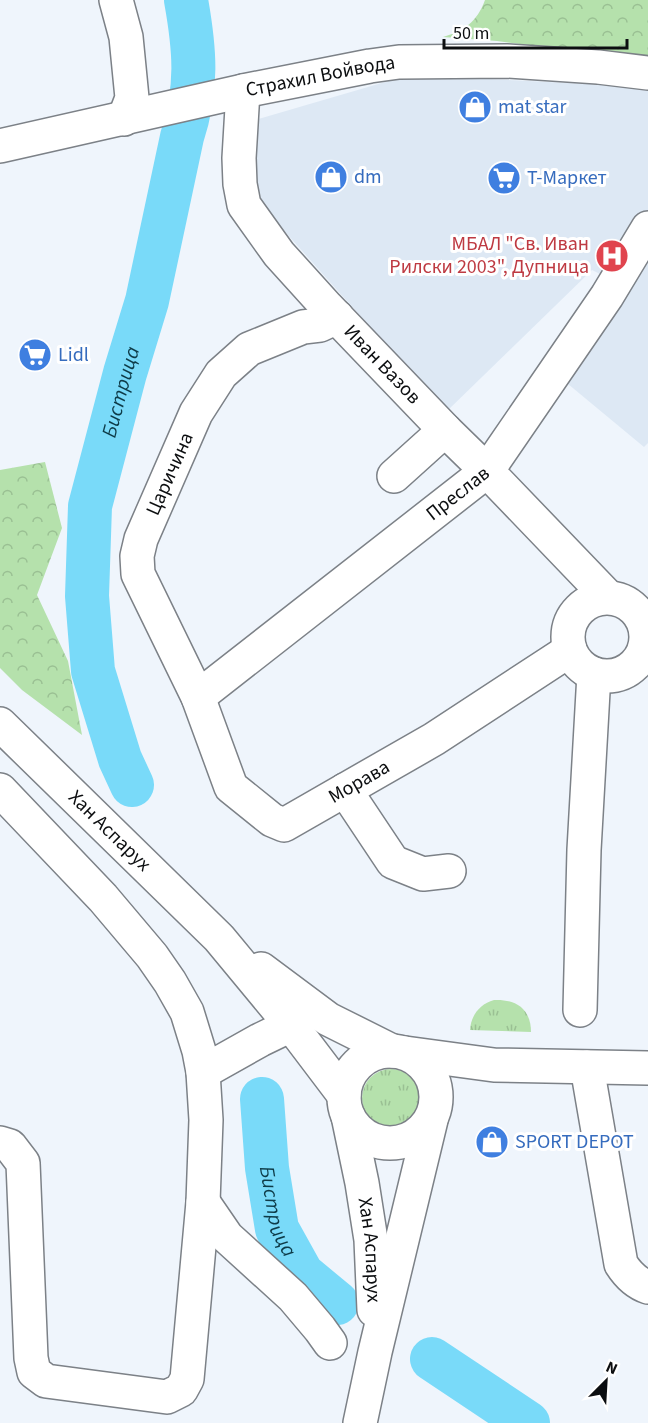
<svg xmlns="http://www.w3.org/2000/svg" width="648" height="1423" viewBox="0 0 648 1423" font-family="'Source Sans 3',sans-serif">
	<defs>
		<pattern id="grass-tufts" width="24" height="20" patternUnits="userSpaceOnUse" patternTransform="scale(1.5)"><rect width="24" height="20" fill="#b5e1ac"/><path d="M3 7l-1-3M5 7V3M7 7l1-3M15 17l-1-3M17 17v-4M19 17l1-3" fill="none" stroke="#9ac093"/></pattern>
		<pattern id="park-crowns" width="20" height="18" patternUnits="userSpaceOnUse" patternTransform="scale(1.5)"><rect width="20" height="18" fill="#b5e1ac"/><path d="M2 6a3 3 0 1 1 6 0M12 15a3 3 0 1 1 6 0" fill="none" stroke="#9ac093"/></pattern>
	</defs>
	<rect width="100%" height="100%" fill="#eff5fc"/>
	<path fill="#dde8f4" d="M 409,75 L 648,87 L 648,443 L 644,447 L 562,379 L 630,289 L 592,270 L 446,412 L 254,197 L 255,120 Z"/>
	<g fill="url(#grass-tufts)">
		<path d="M 494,1000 C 516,999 531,1009 531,1032 L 470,1030 C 471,1015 480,1004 494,1000 Z"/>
		<circle cx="391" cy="1098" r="29"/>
	</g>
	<g fill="url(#park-crowns)">
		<path d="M 485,0 L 648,0 L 648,60 L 497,41 L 443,37 C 464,31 477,22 485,0 Z"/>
		<path d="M 45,462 L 62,528 L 37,595 L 68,661 L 82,735 L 22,690 L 0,668 L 0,470 Z"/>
	</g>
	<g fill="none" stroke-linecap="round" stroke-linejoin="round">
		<g stroke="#79daf9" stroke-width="44">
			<path id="s1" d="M 132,785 L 120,759 L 93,671 L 87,596 L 90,506 L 125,373 L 147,301 L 182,137 C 198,88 195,50 186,0"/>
			<path id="s2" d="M 262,1099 L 267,1168 L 277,1229 L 302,1274 L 337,1303"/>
			<path d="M 432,1359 L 528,1423"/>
		</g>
		<defs>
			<g id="minor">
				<path d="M 116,0 L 126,37 L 132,98 L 124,119"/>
				<path id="s3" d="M 243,91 L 239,158 L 240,184 L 244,205 L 279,254 L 327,307 L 445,430 L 487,471 L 608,597"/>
				<path id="s4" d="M 0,146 L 243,91 L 370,66 L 399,62 L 507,61 L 598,67 L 648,73"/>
				<path id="s5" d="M 337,317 L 320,325 L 303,327 L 249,349 L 221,374 L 196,413 L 141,539 L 137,556 L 138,574 L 198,697 L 231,787 L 272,820 L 284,825 L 434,739 L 570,650"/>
				<path d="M 394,476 L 445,430"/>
				<circle cx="607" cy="637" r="39"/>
				<path id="s6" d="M 198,697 L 487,471 L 607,296 L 648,228"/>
				<path id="s7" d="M 0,724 L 219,938 L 291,1025 L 344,1095"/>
				<path d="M 0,790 L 103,898 L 152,956 L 170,982 L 187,1012 L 199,1051 L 203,1072 L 206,1120 L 203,1202 L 187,1379 L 181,1390 L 167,1397 L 46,1381 L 34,1372 L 31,1358 L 23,1163 L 10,1146 L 0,1143"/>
				<path d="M 345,790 L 393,862 L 423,874 L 449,871"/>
				<path d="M 261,969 L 328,1019 L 392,1051"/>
				<path d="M 580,1010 L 584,850 L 594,674"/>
				<circle cx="390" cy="1097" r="46"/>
				<path d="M 405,1053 L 494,1065 L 648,1068"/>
				<path d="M 587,1067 L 621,1264 C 628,1275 636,1283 648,1287"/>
				<path d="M 203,1072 L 260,1040 L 291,1025"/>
				<path id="s8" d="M 348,1116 L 362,1183 L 371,1240 L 374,1310"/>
				<path d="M 203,1202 L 227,1237 L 293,1297 L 320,1329 L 330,1343"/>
				<path d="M 360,1423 L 375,1352 L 431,1120"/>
			</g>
		</defs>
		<use href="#minor" stroke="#7c8187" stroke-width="36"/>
		<use href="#minor" stroke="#fff" stroke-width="33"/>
	</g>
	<defs>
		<symbol id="shop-disc" viewBox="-11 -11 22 22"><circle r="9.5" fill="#3f7fe0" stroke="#fff"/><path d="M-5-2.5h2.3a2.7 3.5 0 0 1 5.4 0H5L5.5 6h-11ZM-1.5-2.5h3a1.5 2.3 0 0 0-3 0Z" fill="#fff"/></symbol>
		<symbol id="supermarket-disc" viewBox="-11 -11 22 22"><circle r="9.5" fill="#3f7fe0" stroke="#fff"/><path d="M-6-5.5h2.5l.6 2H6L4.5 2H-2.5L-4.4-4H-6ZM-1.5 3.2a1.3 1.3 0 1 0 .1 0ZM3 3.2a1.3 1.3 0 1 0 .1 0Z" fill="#fff"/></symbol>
		<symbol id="hospital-disc" viewBox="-11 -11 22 22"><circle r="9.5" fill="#e0444e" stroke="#fff"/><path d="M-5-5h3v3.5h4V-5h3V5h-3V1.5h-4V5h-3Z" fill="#fff"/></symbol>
	</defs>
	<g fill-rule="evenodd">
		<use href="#shop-disc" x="456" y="88" width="38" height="38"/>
		<use href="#shop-disc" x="312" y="158" width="38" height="38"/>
		<use href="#supermarket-disc" x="485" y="159" width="38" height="38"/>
		<use href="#hospital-disc" x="593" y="237" width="38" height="38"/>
		<use href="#supermarket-disc" x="16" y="336" width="38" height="38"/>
		<use href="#shop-disc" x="473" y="1123" width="38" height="38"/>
	</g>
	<g text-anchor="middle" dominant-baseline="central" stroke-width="6" stroke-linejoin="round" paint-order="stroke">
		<g font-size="20" fill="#0c0e10" stroke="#fff">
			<text stroke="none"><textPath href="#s4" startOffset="328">Страхил Войвода</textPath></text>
			<text stroke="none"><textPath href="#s3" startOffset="326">Иван Вазов</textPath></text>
			<text transform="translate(170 474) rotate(-66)">Царичина</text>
			<text stroke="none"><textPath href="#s6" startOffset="330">Преслав</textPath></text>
			<text stroke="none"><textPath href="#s5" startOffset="736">Морава</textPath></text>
			<text stroke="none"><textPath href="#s7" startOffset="153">Хан Аспарух</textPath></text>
			<text stroke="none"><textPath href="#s8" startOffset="136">Хан Аспарух</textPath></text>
		</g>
		<g font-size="20" fill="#366cbe" stroke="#fff" text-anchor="start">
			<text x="498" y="107">mat star</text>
			<text x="354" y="177">dm</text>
			<text x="527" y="178">Т-Маркет</text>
			<text x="58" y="355">Lidl</text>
			<text x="515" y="1142">SPORT DEPOT</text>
		</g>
		<g font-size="20" fill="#be3a42" stroke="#fff" text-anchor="end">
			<text x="589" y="244">МБАЛ "Св. Иван<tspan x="589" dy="23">Рилски 2003", Дупница</tspan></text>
		</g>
		<g font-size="21" font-style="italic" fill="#0e3b48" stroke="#fff">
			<text stroke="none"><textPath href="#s1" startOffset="404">Бистрица</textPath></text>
			<text stroke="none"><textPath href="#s2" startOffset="114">Бистрица</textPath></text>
		</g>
	</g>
	<g transform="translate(606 1381) rotate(24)" stroke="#ffffff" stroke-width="4.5" paint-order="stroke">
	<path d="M0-4.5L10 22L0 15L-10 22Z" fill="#0c0e10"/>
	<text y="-9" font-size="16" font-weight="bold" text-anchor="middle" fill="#0c0e10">N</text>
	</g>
	<path d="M444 39v9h183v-9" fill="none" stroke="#0c0e10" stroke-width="3"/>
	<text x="453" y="39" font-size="18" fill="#0c0e10" stroke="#ffffff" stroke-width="4.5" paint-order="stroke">50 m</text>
</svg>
